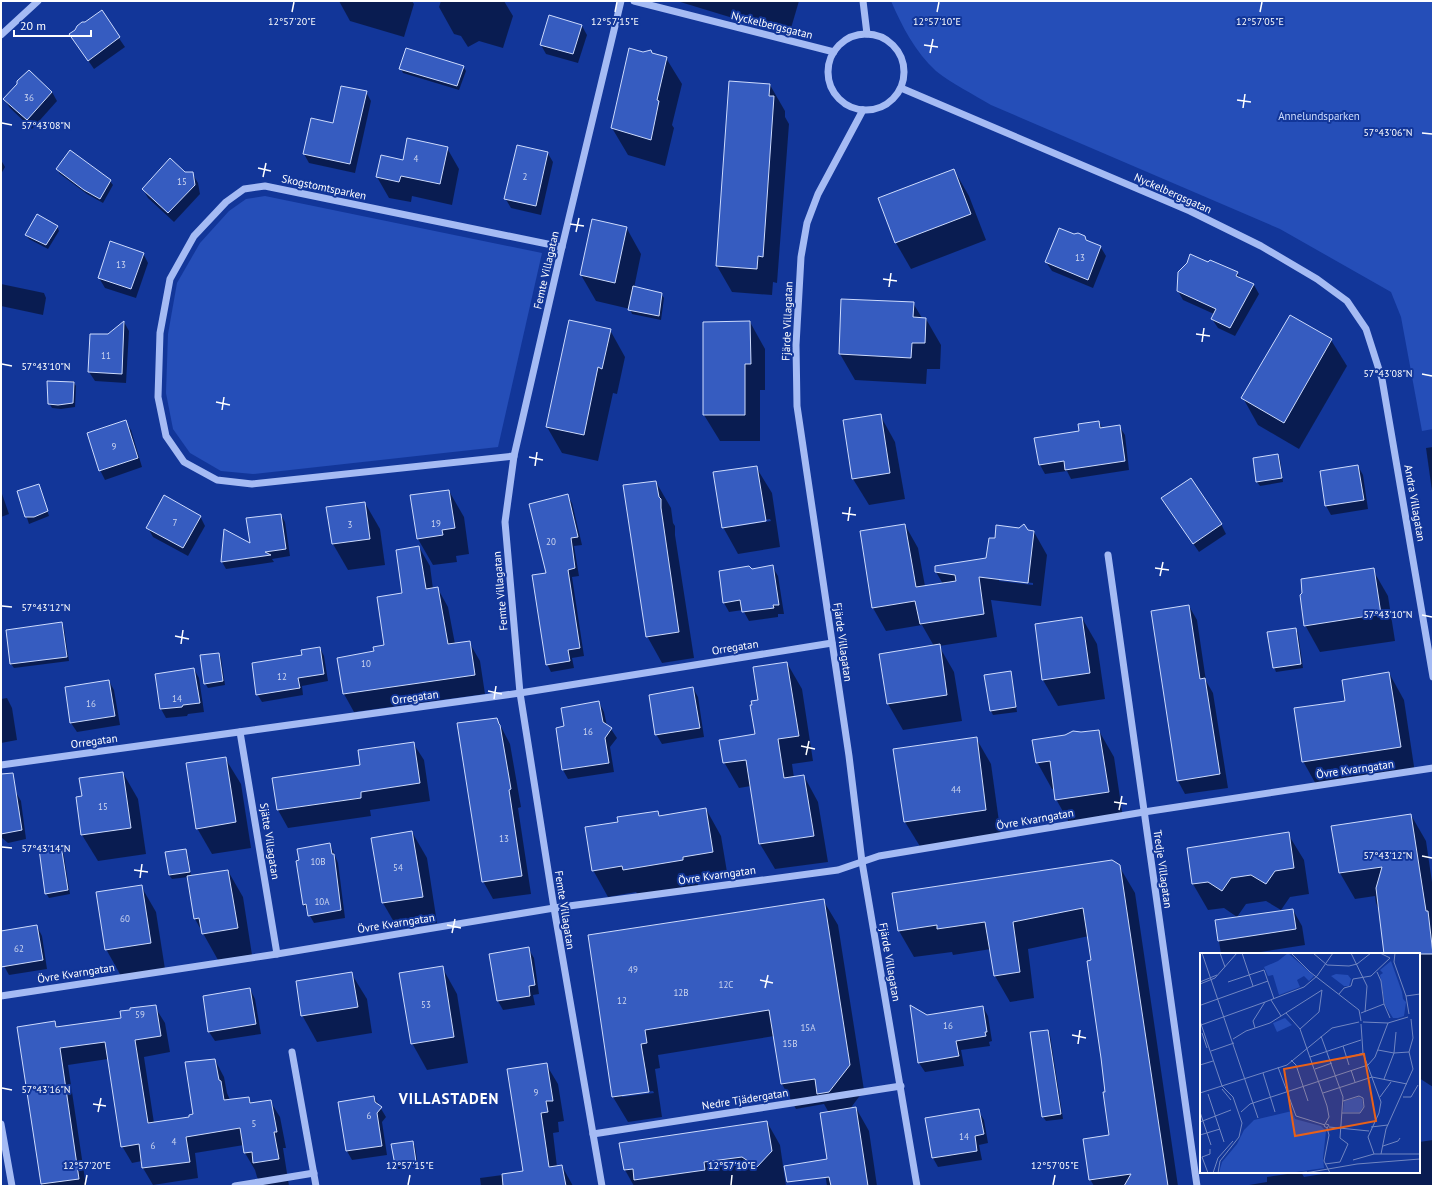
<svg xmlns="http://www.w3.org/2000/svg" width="1434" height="1187" viewBox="0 0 1434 1187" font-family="'PT Sans',sans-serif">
	<rect width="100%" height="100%" fill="#123699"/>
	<g fill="#254eb8">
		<path d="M 891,1 L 1433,1 L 1433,429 L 1422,431 L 1401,317 L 1391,292 L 1280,229 L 991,105 C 973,94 952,84 936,71 C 915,52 902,26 891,1 Z"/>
		<path d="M 265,196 L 542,253 L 498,447 L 253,474 L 221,471 L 190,453 L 173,429 L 166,393 L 168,334 L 177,283 L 200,243 L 229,211 L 246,199 Z"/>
	</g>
	<g fill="#0007" fill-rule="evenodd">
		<path d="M 339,1 L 412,1 L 414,4 L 404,37 L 350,21 Z"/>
		<path d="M 441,1 L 504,1 L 513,16 L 503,48 L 479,41 L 468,47 L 461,36 L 454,34 L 439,7 Z"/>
		<path d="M 677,1 L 799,1 L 789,35 Z"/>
		<path d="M 101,12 L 125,47 L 94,69 L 70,34 Z"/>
		<path d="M 582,26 L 587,35 L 578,63 L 546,54 L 541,45 Z"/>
		<path d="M 651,51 L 653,54 L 666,58 L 682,84 L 672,125 L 674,128 L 665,166 L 628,155 L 612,128 L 643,53 Z"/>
		<path d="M 463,66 L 466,71 L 459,90 L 403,73 L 401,69 Z"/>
		<path d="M 770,85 L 785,111 L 785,117 L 789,124 L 777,283 L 773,282 L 772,295 L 732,292 L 717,266 Z"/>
		<path d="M 52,92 L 57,101 L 32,129 L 10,108 L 4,99 Z"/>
		<path d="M 366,92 L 371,101 L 355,173 L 309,163 L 304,154 Z"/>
		<path d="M 447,148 L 459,169 L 452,205 L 412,196 L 411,202 L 389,198 L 377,177 Z"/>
		<path d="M 547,152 L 553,162 L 541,215 L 511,208 L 505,198 Z"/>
		<path d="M 1,160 L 5,167 L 1,174 Z"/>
		<path d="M 57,169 L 110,181 L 113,185 L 103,203 L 87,194 L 60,174 Z"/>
		<path d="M 954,170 L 969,196 L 986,240 L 911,269 L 896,243 Z"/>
		<path d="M 192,173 L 198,183 L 200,194 L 174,222 L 148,198 L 143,189 Z"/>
		<path d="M 57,226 L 59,231 L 48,249 L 29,239 L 26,235 Z"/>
		<path d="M 626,227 L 641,254 L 634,288 L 661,294 L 664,298 L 661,320 L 632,314 L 630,309 L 596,301 L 581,275 Z"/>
		<path d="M 1085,237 L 1087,241 L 1100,246 L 1106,256 L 1093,288 L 1052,271 L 1046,262 Z"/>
		<path d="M 143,253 L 148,263 L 136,298 L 105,288 L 99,278 Z"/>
		<path d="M 1237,273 L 1240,278 L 1254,285 L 1259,294 L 1235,336 L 1218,328 L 1212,319 L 1214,314 L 1183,300 L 1178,291 Z"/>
		<path d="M 1,284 L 44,293 L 46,298 L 43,315 L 1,306 Z"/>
		<path d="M 913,303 L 922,318 L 926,319 L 941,345 L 940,369 L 927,369 L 926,384 L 855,380 L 840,354 Z"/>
		<path d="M 1290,317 L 1331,340 L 1347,366 L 1299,449 L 1258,425 L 1243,398 Z"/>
		<path d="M 124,322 L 129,331 L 126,383 L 95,381 L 89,372 Z"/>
		<path d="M 750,322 L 765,349 L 765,390 L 760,390 L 760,441 L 720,441 L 704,415 Z"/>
		<path d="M 610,330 L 625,357 L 617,394 L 613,393 L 598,461 L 562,453 L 547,427 Z"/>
		<path d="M 73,381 L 76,386 L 75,407 L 61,409 L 52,408 L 49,403 L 48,385 Z"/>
		<path d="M 880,415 L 895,442 L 905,499 L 869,505 L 853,479 Z"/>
		<path d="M 125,421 L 131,430 L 142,467 L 105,480 L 100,470 Z"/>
		<path d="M 1099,422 L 1103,429 L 1119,426 L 1125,435 L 1129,470 L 1071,479 L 1067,471 L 1045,474 L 1040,465 L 1080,432 Z"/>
		<path d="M 1433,447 L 1433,498 L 1426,448 Z"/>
		<path d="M 1278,455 L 1280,459 L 1283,482 L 1260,486 L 1257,482 L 1254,459 Z"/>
		<path d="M 1358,466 L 1363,475 L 1368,509 L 1331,515 L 1326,506 Z"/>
		<path d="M 756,467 L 772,493 L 780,547 L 738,554 L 723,527 ZM 770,519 L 771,521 L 732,527 L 732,525 Z"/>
		<path d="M 656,482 L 671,508 L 673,523 L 675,526 L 675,535 L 694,658 L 662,663 L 647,636 Z"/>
		<path d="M 39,485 L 49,516 L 29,524 L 18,491 Z"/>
		<path d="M 1,491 L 9,514 L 1,517 Z"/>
		<path d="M 449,491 L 464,517 L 469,554 L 456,556 L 457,562 L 433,565 L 418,539 L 412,496 Z"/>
		<path d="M 567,496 L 572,503 L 582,545 L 574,546 L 579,576 L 572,577 L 584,656 L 572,658 L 574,668 L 551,672 L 547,664 L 547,574 Z"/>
		<path d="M 365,503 L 380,529 L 385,565 L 348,570 L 333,544 Z"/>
		<path d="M 1168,507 L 1221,524 L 1226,534 L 1199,552 Z"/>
		<path d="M 281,515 L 285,522 L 290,556 L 272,559 L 274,562 L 226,569 L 222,562 L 251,545 Z"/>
		<path d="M 200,516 L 205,526 L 188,556 L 153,537 L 148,528 Z"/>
		<path d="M 905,525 L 918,548 L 925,586 L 943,584 L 936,572 L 987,559 L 995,540 L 1028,531 L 1034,532 L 1047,555 L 1041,606 L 991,600 L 997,637 L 939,646 L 954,672 L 962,721 L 903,730 L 888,704 L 880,655 L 934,646 L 922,625 L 886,631 L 873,608 ZM 999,579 L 1033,583 L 1033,585 L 999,581 Z"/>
		<path d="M 419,547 L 430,566 L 433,589 L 438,589 L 448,607 L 455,644 L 469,642 L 480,661 L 485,694 L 354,712 L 344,694 L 385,646 Z"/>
		<path d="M 772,566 L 778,576 L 784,614 L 778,614 L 778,617 L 749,621 L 743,610 L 729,612 L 724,603 L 751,570 Z"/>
		<path d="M 1373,570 L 1388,596 L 1395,641 L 1320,652 L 1305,625 Z"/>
		<path d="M 1189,606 L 1197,620 L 1206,681 L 1213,693 L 1228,788 L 1185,794 L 1178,781 Z"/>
		<path d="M 1082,618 L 1097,644 L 1105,699 L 1058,706 L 1043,680 Z"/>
		<path d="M 62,623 L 64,628 L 69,661 L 14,668 L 11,664 L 7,631 Z"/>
		<path d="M 1295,629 L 1298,633 L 1303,668 L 1276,672 L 1274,667 Z"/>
		<path d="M 320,648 L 324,656 L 328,681 L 302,686 L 303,695 L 262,702 L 257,694 L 303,656 Z"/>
		<path d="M 219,654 L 221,658 L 225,685 L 208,688 L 205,683 Z"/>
		<path d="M 787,663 L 802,689 L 813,761 L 792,764 L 794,778 L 804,776 L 818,802 L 828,862 L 775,869 L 760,844 L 751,786 L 739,788 L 724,762 L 756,735 L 759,701 Z"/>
		<path d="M 194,669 L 199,678 L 204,712 L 188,714 L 187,716 L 166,718 L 161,709 Z"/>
		<path d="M 1010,673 L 1012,677 L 1017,712 L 993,715 L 991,711 Z"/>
		<path d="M 1389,673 L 1404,700 L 1415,773 L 1318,788 L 1303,761 L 1346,702 Z"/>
		<path d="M 109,681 L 114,690 L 120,725 L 77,732 L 71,723 Z"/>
		<path d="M 693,688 L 698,697 L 704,737 L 662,744 L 656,734 Z"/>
		<path d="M 7,698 L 12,708 L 17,740 L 1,743 L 1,699 Z"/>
		<path d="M 599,702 L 604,712 L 607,726 L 611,729 L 617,738 L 610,747 L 614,772 L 568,779 L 563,770 L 557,729 L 566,727 Z"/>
		<path d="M 497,719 L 510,744 L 521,807 L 518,808 L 531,894 L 493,899 L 483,881 Z"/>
		<path d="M 1099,731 L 1114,757 L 1123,818 L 1071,826 L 1056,799 L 1055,788 L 1052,789 L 1037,762 L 1081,733 Z"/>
		<path d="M 976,738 L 991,764 L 1001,836 L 921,848 L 905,822 L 894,750 Z"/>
		<path d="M 413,743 L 424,760 L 430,801 L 370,810 L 371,816 L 288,828 L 278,810 Z"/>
		<path d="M 225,758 L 241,784 L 251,848 L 212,854 L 197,828 Z"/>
		<path d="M 123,773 L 138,799 L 146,854 L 98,861 L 82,835 L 83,797 Z"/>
		<path d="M 15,791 L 21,801 L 26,839 L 8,843 L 1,837 L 1,793 Z"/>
		<path d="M 706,809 L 721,836 L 728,878 L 698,883 L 698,886 L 639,896 L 636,892 L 608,897 L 593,870 L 619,823 L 658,812 L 660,816 Z"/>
		<path d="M 1411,815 L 1426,841 L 1433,889 L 1433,1087 L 1419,1078 L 1419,954 L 1385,954 L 1380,912 L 1376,903 L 1375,896 L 1355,899 L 1340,873 Z"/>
		<path d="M 412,832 L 427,858 L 437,923 L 398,929 L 383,903 L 372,839 Z"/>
		<path d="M 1288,834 L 1304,860 L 1309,894 L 1290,897 L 1281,910 L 1266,901 L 1246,904 L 1237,917 L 1224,908 L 1208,910 L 1193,884 Z"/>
		<path d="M 330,844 L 338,863 L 345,918 L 314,923 L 304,905 L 297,861 Z"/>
		<path d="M 61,846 L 63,850 L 70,894 L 49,898 L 46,893 Z"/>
		<path d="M 185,850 L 188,855 L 191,877 L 228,871 L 243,897 L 252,955 L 218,960 L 195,919 L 188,877 L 172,879 L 169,875 L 166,853 Z"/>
		<path d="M 1119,866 L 1135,893 L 1178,1186 L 1094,1186 L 1090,1179 L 1111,1136 L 1092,961 L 1089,936 L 1028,949 L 1034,998 L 1010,1002 L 995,976 L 991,949 L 953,955 L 952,952 L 914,957 L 899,931 Z"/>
		<path d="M 141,886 L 156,912 L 165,969 L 121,976 L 106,949 Z"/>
		<path d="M 823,900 L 838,925 L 864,1090 L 850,1109 L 856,1108 L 869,1131 L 877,1186 L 827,1186 L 823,1160 L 828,1159 L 829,1113 L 824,1104 L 796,1109 L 782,1084 L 774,1036 L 658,1055 L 660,1068 L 655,1069 L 662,1117 L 628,1122 L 613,1097 L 589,935 ZM 653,1091 L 654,1093 L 622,1097 L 622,1095 Z"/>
		<path d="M 1293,910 L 1302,926 L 1305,945 L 1248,954 L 1221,954 L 1216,921 Z"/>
		<path d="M 37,926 L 42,936 L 47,969 L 9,975 L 4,966 L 1,950 L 1,932 Z"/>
		<path d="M 528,948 L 534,958 L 539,994 L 533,995 L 535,1005 L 503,1010 L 498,1001 L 490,954 Z"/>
		<path d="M 442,967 L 457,994 L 468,1063 L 427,1070 L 412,1043 Z"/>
		<path d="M 351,973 L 367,999 L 372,1033 L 317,1042 L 302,1015 Z"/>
		<path d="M 250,989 L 255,999 L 261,1034 L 215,1041 L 209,1032 L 204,997 Z"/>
		<path d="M 155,1007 L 165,1023 L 170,1052 L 144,1057 L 154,1123 L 190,1117 L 194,1115 L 215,1060 L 224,1077 L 227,1093 L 230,1100 L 249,1098 L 252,1104 L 270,1101 L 280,1117 L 286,1148 L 283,1148 L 289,1186 L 262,1186 L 257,1177 L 255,1170 L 245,1153 L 244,1145 L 195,1153 L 198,1178 L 153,1185 L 143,1168 L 142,1161 L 132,1163 L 122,1146 L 108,1059 L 68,1065 L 86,1186 L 43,1186 L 42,1184 L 55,1022 L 58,1028 L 122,1019 Z"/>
		<path d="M 911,1007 L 927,1016 L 983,1007 L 988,1016 L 992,1041 L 989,1042 L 990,1046 L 961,1050 L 964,1066 L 925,1072 L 919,1063 Z"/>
		<path d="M 1048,1031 L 1050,1035 L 1063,1119 L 1046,1121 L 1043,1117 Z"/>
		<path d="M 546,1064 L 558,1084 L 564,1121 L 558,1122 L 559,1132 L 553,1133 L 557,1167 L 562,1166 L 573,1186 L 481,1186 L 480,1178 L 524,1172 Z"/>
		<path d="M 374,1097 L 386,1117 L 382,1122 L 387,1155 L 352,1160 L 347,1151 L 339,1103 Z"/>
		<path d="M 978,1110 L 984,1120 L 988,1143 L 979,1145 L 982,1160 L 938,1167 L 933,1158 Z"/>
		<path d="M 767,1122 L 780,1145 L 786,1186 L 634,1186 L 625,1170 Z"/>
		<path d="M 1433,1140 L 1433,1186 L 1243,1186 L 1267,1182 L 1267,1177 L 1301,1172 L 1304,1177 L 1334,1172 L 1419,1172 L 1419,1142 Z"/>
		<path d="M 412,1142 L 415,1146 L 418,1166 L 398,1169 L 396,1164 Z"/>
	</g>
	<g fill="#365cc0" stroke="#cddbfd">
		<path d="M 102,10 L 120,37 L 88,61 L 69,34 L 75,30 L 77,26 L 82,22 L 85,22 Z"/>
		<path d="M 549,15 L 582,25 L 573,54 L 540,45 Z"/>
		<path d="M 406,48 L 464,66 L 457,86 L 399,69 Z"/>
		<path d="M 629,48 L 643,52 L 651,50 L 652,53 L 667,57 L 657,100 L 659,101 L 651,140 L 611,128 Z"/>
		<path d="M 29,70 L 52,92 L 27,120 L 3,99 L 17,84 L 17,81 Z"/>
		<path d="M 729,81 L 770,84 L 769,96 L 774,96 L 763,257 L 758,256 L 757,269 L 716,266 Z"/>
		<path d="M 341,86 L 367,91 L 350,164 L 303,154 L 311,118 L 333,123 Z"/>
		<path d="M 407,138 L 448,147 L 440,184 L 401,176 L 399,182 L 376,177 L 381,155 L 403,160 Z"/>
		<path d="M 517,145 L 548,152 L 536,206 L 504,199 Z"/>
		<path d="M 70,150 L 111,180 L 100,199 L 84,190 L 56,169 Z"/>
		<path d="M 170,158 L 185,172 L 193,172 L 195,185 L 168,213 L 142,189 Z"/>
		<path d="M 954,169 L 971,214 L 895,243 L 878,198 Z"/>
		<path d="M 37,214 L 58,226 L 46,245 L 25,235 Z"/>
		<path d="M 592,219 L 627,227 L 615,283 L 580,275 Z"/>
		<path d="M 1059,228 L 1074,234 L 1078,233 L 1085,236 L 1086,240 L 1101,246 L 1088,280 L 1045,262 Z"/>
		<path d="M 110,241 L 144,253 L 131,289 L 98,278 Z"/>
		<path d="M 1190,254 L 1208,262 L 1210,260 L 1238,272 L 1236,276 L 1254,284 L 1230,328 L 1211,319 L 1216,309 L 1177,291 L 1178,272 L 1187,263 Z"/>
		<path d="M 633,286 L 662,293 L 659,316 L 628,310 Z"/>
		<path d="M 841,299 L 914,302 L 913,317 L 926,318 L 925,343 L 912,343 L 911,358 L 839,354 Z"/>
		<path d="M 1290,315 L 1332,339 L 1284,423 L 1241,398 Z"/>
		<path d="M 569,320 L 611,329 L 602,369 L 598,367 L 584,435 L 546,427 Z"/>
		<path d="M 124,321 L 122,374 L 88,372 L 90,334 L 108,334 Z"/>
		<path d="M 750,321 L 751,364 L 745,364 L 745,415 L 703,415 L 703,322 Z"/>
		<path d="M 47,381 L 74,382 L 73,403 L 58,405 L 48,404 Z"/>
		<path d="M 881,414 L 890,473 L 852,479 L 843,420 Z"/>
		<path d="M 126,420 L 138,458 L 99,471 L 87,433 Z"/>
		<path d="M 1099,421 L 1100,428 L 1120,425 L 1125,461 L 1065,470 L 1064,461 L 1039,465 L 1034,438 L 1079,431 L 1078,424 Z"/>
		<path d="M 1278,454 L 1282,478 L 1256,482 L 1253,458 Z"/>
		<path d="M 1358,465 L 1364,500 L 1325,506 L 1320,471 Z"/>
		<path d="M 757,466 L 766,521 L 722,528 L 713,472 Z"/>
		<path d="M 1191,478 L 1222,524 L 1193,544 L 1161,498 Z"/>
		<path d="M 656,481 L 659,497 L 661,499 L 661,508 L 679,632 L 646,637 L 623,485 Z"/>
		<path d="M 39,484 L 48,511 L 34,517 L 25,517 L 17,491 Z"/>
		<path d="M 449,490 L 455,528 L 442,530 L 443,535 L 417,539 L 410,495 Z"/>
		<path d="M 568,494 L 578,537 L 571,538 L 575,568 L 568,570 L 580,648 L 568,650 L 570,661 L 546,665 L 532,575 L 546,573 L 529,504 Z"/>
		<path d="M 164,495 L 201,516 L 183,548 L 146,528 Z"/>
		<path d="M 365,502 L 370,539 L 332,544 L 326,507 Z"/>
		<path d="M 281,514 L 286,549 L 265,552 L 271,555 L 221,562 L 224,529 L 250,543 L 246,518 Z"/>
		<path d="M 905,524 L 916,587 L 956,581 L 955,575 L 935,572 L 935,566 L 986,558 L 989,538 L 995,538 L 996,525 L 1019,528 L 1024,524 L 1028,530 L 1034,531 L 1028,583 L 979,577 L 984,614 L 920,624 L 915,601 L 872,608 L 860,531 Z"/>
		<path d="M 419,546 L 426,589 L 438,587 L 448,644 L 470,641 L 475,675 L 343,694 L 337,658 L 374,651 L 373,647 L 384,645 L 377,597 L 402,593 L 396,550 Z"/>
		<path d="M 773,565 L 779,605 L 773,605 L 774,608 L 742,612 L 740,600 L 723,603 L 719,571 L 749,566 L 752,569 Z"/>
		<path d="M 1374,568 L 1381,614 L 1304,626 L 1300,595 L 1302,593 L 1301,579 Z"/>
		<path d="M 1189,605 L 1200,679 L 1205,678 L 1220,774 L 1177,781 L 1151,611 Z"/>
		<path d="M 1082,617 L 1090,673 L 1042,680 L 1035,624 Z"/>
		<path d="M 62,622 L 67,657 L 10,664 L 6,630 Z"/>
		<path d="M 1296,628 L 1301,664 L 1273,668 L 1267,632 Z"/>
		<path d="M 940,644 L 947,695 L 887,704 L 879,654 Z"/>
		<path d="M 320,647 L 324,674 L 298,678 L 300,688 L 256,695 L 252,663 L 302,655 L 301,650 Z"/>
		<path d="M 219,653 L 223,681 L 204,684 L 200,655 Z"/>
		<path d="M 787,662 L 799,736 L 778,739 L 784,778 L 804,775 L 814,836 L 759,844 L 746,760 L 723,763 L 719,740 L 755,734 L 750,705 L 752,705 L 751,701 L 758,700 L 753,667 Z"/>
		<path d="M 194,668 L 200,703 L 183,705 L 182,707 L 160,709 L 155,674 Z"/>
		<path d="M 1011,671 L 1016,707 L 990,711 L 984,675 Z"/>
		<path d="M 1389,672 L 1401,747 L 1302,762 L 1294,708 L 1345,701 L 1342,680 Z"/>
		<path d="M 109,680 L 115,716 L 70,723 L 65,687 Z"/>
		<path d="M 693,687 L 700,728 L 655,735 L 649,695 Z"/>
		<path d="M 599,701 L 603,722 L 612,728 L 605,738 L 609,763 L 562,770 L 556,728 L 564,726 L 561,708 Z"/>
		<path d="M 497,718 L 499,724 L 500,725 L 511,789 L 509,790 L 522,876 L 482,882 L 457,723 Z"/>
		<path d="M 1099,730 L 1109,792 L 1055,800 L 1050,761 L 1036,763 L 1032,740 L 1065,735 L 1073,731 L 1081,732 Z"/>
		<path d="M 977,737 L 986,810 L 904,822 L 893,749 Z"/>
		<path d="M 414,742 L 420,783 L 361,792 L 361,798 L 277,810 L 272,778 L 360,765 L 358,750 Z"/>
		<path d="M 226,757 L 236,822 L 196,829 L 186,763 Z"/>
		<path d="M 123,772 L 131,828 L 81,835 L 76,797 L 82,796 L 79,778 Z"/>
		<path d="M 13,773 L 22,830 L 1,834 L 1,774 Z"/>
		<path d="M 706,808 L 713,852 L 683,857 L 683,860 L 623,870 L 622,866 L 592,871 L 585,827 L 618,822 L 617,817 L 658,811 L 659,816 Z"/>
		<path d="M 1411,814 L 1426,911 L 1428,911 L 1433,954 L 1384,954 L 1376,888 L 1382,867 L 1339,873 L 1331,826 Z"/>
		<path d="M 412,831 L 423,897 L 382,903 L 371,838 Z"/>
		<path d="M 1289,832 L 1294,868 L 1275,871 L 1266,884 L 1251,875 L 1231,878 L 1222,891 L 1208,882 L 1192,884 L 1187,848 Z"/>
		<path d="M 330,843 L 332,854 L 334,854 L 341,910 L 308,916 L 306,904 L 303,905 L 296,861 L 299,860 L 297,849 Z"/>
		<path d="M 61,845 L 68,890 L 45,894 L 39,849 Z"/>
		<path d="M 186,849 L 190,872 L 169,875 L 165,852 Z"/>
		<path d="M 1112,860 L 1120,865 L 1168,1186 L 1124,1186 L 1131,1174 L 1089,1180 L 1083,1139 L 1109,1135 L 1103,1092 L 1105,1092 L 1101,1058 L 1087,961 L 1091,960 L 1083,908 L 1013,922 L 1020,972 L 994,976 L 985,922 L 937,929 L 937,925 L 898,931 L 892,893 Z"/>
		<path d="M 228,870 L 238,928 L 202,934 L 199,918 L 194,919 L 187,876 Z"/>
		<path d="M 142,885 L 151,943 L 105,950 L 96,892 Z"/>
		<path d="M 824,899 L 850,1065 L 829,1092 L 817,1094 L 815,1079 L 781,1084 L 769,1010 L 645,1030 L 647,1043 L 641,1044 L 649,1092 L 612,1097 L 588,935 Z"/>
		<path d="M 1293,909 L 1296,929 L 1218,941 L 1215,920 Z"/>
		<path d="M 37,925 L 43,960 L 1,967 L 1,931 Z"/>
		<path d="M 529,947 L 535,985 L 529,986 L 530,996 L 497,1001 L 489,954 Z"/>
		<path d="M 443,966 L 454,1037 L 411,1044 L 399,973 Z"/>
		<path d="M 352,972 L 358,1007 L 301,1016 L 296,981 Z"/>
		<path d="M 250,988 L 256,1024 L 208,1032 L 203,996 Z"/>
		<path d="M 156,1005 L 161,1036 L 135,1040 L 148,1123 L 189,1117 L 189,1115 L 193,1114 L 185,1062 L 215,1059 L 219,1080 L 221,1081 L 224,1100 L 249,1097 L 250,1103 L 271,1100 L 277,1132 L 274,1132 L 279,1159 L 253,1163 L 252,1152 L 244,1153 L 240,1128 L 186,1137 L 190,1162 L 142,1168 L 139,1144 L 121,1147 L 105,1042 L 60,1048 L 79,1179 L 41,1184 L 17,1027 L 55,1021 L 56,1027 L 121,1018 L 120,1011 L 130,1010 L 130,1008 Z"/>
		<path d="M 910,1005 L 927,1015 L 983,1006 L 987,1032 L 985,1032 L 986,1036 L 956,1041 L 959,1056 L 918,1063 Z"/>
		<path d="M 1048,1030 L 1061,1114 L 1042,1117 L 1030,1032 Z"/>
		<path d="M 547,1063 L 553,1101 L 546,1101 L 548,1112 L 541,1113 L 549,1167 L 562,1165 L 566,1186 L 503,1186 L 502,1174 L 523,1171 L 507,1069 Z"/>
		<path d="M 374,1096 L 375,1102 L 382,1107 L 377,1113 L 382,1146 L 346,1151 L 338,1102 Z"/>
		<path d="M 856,1107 L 868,1186 L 831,1186 L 829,1177 L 787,1182 L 784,1166 L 827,1159 L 820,1113 Z"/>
		<path d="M 979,1109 L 984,1134 L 975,1136 L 977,1151 L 932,1158 L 925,1118 Z"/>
		<path d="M 767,1121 L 772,1151 L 757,1167 L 742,1157 L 704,1162 L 705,1170 L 634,1180 L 633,1169 L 624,1170 L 619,1143 Z"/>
		<path d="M 413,1141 L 416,1162 L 395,1165 L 391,1144 Z"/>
	</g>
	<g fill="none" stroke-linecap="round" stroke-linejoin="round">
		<g stroke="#a5bbf4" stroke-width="7">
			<path d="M 634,1 L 834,52"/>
			<path d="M 863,1 L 867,34"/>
			<circle cx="866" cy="72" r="38"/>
			<path d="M 1,35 L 38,1"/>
			<path d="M 901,88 L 1190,211 L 1261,246 L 1317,279 L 1347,301 L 1366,329 L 1382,379 L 1433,677"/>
			<path d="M 863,110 L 818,194 L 807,223 L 801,257 L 796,345 L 797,406 L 849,756 L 862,862 L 917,1186"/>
			<path d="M 514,456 L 252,484 L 217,480 L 184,462 L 166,436 L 158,397 L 160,333 L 170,279 L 194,236 L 226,202 L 244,189 L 265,186 L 562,247"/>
			<path d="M 1108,555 L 1197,1186"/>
			<path d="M 240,732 L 277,954"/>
			<path d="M 1,765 L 520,693 L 832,643"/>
			<path d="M 1,996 L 277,954 L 554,908 L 838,870 L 879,856 L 1144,812 L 1433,768"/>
			<path d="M 292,1052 L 316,1186"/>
			<path d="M 1,1124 L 12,1186"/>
			<path d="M 593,1134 L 901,1086"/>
			<path d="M 235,1186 L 314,1173"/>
			<path d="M 602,1186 L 554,908 L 520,693 L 505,522 L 514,456 L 562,247 L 621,1"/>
		</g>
	</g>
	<path fill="none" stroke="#fff" stroke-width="1.5" d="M 292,12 L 294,2M 615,12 L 617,2M 937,12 L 939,2M 1260,12 L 1262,2M 924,45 L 938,47M 930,53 L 933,39M 1237,100 L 1251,102M 1243,108 L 1245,94M 2,123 L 12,125M 1422,133 L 1432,134M 258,168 L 271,171M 263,177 L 266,163M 570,224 L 584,226M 576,232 L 579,218M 883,279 L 897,281M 889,287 L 891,273M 1196,334 L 1210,336M 1202,342 L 1204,328M 2,364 L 12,366M 1422,374 L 1432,376M 216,402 L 230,405M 222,410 L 224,397M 529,457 L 543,460M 535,466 L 537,452M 842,513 L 856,515M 848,521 L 850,507M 1155,568 L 1169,570M 1160,576 L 1163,562M 2,606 L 12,607M 1422,615 L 1432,617M 175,636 L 189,639M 181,644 L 183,630M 488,691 L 502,694M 494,699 L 496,686M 801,746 L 815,749M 806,755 L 809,741M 1114,802 L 1127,804M 1119,810 L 1122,796M 2,847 L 12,848M 1422,856 L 1432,858M 134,870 L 148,872M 140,878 L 142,864M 447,925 L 461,928M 452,933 L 455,919M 760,980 L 773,983M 765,988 L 768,975M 1072,1035 L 1086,1038M 1078,1044 L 1080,1030M 2,1088 L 12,1090M 93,1104 L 106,1106M 98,1112 L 101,1098M 85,1185 L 87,1175M 408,1185 L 410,1175M 731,1185 L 732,1175M 1053,1185 L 1055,1175"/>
	<g text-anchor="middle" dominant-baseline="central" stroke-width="4" stroke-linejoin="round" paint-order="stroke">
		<g font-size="9" fill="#cdd6ef">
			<text x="29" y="97">36</text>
			<text x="416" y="158">4</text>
			<text x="525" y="176">2</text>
			<text x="182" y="181">15</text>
			<text x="1080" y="257">13</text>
			<text x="121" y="264">13</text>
			<text x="106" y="355">11</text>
			<text x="114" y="446">9</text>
			<text x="175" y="522">7</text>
			<text x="436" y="523">19</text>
			<text x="350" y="524">3</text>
			<text x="551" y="541">20</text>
			<text x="366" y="663">10</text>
			<text x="282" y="676">12</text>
			<text x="177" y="698">14</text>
			<text x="91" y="703">16</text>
			<text x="588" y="731">16</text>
			<text x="956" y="789">44</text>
			<text x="103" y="806">15</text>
			<text x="504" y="838">13</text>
			<text x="318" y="861">10B</text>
			<text x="398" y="867">54</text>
			<text x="322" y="901">10A</text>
			<text x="125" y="918">60</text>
			<text x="19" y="948">62</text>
			<text x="633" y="969">49</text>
			<text x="726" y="984">12C</text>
			<text x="681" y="992">12B</text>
			<text x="622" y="1000">12</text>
			<text x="426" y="1004">53</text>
			<text x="140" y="1014">59</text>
			<text x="948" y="1025">16</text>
			<text x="808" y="1027">15A</text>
			<text x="790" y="1043">15B</text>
			<text x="536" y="1092">9</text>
			<text x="369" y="1115">6</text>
			<text x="254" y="1123">5</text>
			<text x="964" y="1136">14</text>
			<text x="174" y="1141">4</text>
			<text x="153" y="1145">6</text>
		</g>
		<g font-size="11" fill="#fff" stroke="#123699">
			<text transform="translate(772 25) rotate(14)">Nyckelbergsgatan</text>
			<text transform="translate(324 187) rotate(12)">Skogstomtsparken</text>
			<text transform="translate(1173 193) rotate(24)">Nyckelbergsgatan</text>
			<text transform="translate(546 270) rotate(-77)">Femte Villagatan</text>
			<text transform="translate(787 321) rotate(-88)">Fjärde Villagatan</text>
			<text transform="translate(1415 503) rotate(80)">Andra Villagatan</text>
			<text transform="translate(500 591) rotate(-95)">Femte Villagatan</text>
			<text transform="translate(843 642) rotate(82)">Fjärde Villagatan</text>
			<text transform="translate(735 647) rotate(-9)">Orregatan</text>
			<text transform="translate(415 697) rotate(-8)">Orregatan</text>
			<text transform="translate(94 741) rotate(-8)">Orregatan</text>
			<text transform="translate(1355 769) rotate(-8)">Övre Kvarngatan</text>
			<text transform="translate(1035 819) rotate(-10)">Övre Kvarngatan</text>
			<text transform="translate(270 841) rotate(81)">Sjätte Villagatan</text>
			<text transform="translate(1163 869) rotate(82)">Tredje Villagatan</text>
			<text transform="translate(717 875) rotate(-8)">Övre Kvarngatan</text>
			<text transform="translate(565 910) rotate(81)">Femte Villagatan</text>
			<text transform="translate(396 923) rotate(-9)">Övre Kvarngatan</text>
			<text transform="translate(890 962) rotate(80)">Fjärde Villagatan</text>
			<text transform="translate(76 973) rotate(-9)">Övre Kvarngatan</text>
			<text transform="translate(745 1099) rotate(-9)">Nedre Tjädergatan</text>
		</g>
		<g font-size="11" fill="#cddbfd" stroke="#123699">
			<text x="1319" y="116">Annelundsparken</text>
		</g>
		<g font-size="15" font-weight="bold" letter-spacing="1" fill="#fff" stroke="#123699">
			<text x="449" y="1098">VILLASTADEN</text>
		</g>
	</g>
	<g transform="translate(1200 953)">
		<rect width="220" height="220" fill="#123699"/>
		<path d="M 88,0 L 114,23 L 109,28 L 104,23 L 97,27 L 100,34 L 79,42 L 73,22 L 68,23 L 64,14 L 78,8 ZM 191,8 L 202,39 L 203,46 L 206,49 L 204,63 L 198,65 L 193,65 L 185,52 L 180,22 L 183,20 L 180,17 ZM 136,21 L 148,22 L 151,26 L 149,33 L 144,33 L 131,23 ZM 85,65 L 92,72 L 77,79 L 73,70 ZM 159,144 L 162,146 L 163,154 L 160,159 L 143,159 L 144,148 ZM 92,158 L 95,166 L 121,173 L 126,178 L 123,205 L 124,215 L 89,220 L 19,220 L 22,209 L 37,191 L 44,177 L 54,167 Z" fill="#254eb8"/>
		<path fill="none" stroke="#7186c2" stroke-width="1" d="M 2,0 L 58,165M 20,0 L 25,14M 42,0 L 53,33M 91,0 L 110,19 L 159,57 L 161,68M 113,0 L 127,12 L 149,13 L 157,11 L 171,0M 151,0 L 167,33 L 165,59M 195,0 L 194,9 L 206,43 L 209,61M 177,19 L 181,28 L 184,51 L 190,65M 0,29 L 17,22M 28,29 L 64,17 L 74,46M 0,31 L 15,25 L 37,0M 139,41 L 144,35 L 151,33 L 153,26 L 171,23 L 190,5 L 180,0M 206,43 L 220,41M 71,47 L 81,63M 1,52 L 68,28M 86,60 L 100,76 L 127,153 L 129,164 L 124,173 L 127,175 L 129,172 L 126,171M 161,60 L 184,51M 0,68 L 22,133 L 33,144 L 42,170 L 39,184 L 20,208 L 18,220M 163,69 L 188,70 L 208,64M 161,71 L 163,100 L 181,149 L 179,160 L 168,184 L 174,201M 1,72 L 65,49M 55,75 L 53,68 L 65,49 L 104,34 L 117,23 L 133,0M 2,80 L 7,95M 121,83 L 143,144 L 140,185 L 148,191 L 140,209 L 125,211M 33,86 L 46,78 L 70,70 L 122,37 L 119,59 L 100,76M 143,93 L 149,112M 178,97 L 194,100 L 209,99M 11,98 L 34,90M 110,104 L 161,87M 147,105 L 163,100M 91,107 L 96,112 L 108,148M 0,112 L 13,108M 78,114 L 96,163 L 125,172M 115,116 L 132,110M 151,117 L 155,129M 63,120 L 75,159M 184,126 L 194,100 L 196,79M 22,136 L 31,147M 0,140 L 87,112 L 132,75 L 159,69M 123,140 L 172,124 L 207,131M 8,141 L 24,189M 180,144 L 191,129M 203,144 L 211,144 L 218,132M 0,159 L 11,192M 41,159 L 50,151 L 168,112 L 175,104 L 188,70M 142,160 L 160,160 L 164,154 L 163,145 L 159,143 L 143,148M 0,169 L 31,157M 129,174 L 169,178M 171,174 L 188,172M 127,175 L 129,182 L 124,208 L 130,220M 0,182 L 20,176M 183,193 L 198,188 L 200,185M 181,201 L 186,176 L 213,116 L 209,99 L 213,85 L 211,66M 153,207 L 174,201 L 220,201M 8,220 L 2,204 L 10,201 L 10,196M 13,220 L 18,205 L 33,188M 95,220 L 107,219M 105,220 L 157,211 L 220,206"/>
		<path fill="#e96118" fill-opacity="0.15" stroke="#e96118" stroke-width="2" d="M 164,101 L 176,168 L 95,183 L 84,116 Z"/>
		<rect width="220" height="220" fill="none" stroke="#fff" stroke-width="2"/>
	</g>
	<g font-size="10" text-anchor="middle" fill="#fff" stroke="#123699" stroke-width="4" stroke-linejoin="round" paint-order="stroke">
		<text x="292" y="25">12°57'20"E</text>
		<text x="615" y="25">12°57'15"E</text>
		<text x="937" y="25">12°57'10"E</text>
		<text x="1260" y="25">12°57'05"E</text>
		<text x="46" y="129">57°43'08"N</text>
		<text x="1388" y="136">57°43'06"N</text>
		<text x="46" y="370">57°43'10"N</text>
		<text x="1388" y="377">57°43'08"N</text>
		<text x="46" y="611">57°43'12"N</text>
		<text x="1388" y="618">57°43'10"N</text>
		<text x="46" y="852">57°43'14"N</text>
		<text x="1388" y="859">57°43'12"N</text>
		<text x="46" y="1093">57°43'16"N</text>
		<text x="87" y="1169">12°57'20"E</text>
		<text x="410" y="1169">12°57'15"E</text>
		<text x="732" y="1169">12°57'10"E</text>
		<text x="1055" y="1169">12°57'05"E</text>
	</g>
	<rect width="1434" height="1187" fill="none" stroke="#ffffff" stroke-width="4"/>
	<path d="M14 30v6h77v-6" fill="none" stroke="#ffffff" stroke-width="2"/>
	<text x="20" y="30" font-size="12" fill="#ffffff" stroke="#123699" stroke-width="3" paint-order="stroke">20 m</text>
</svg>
